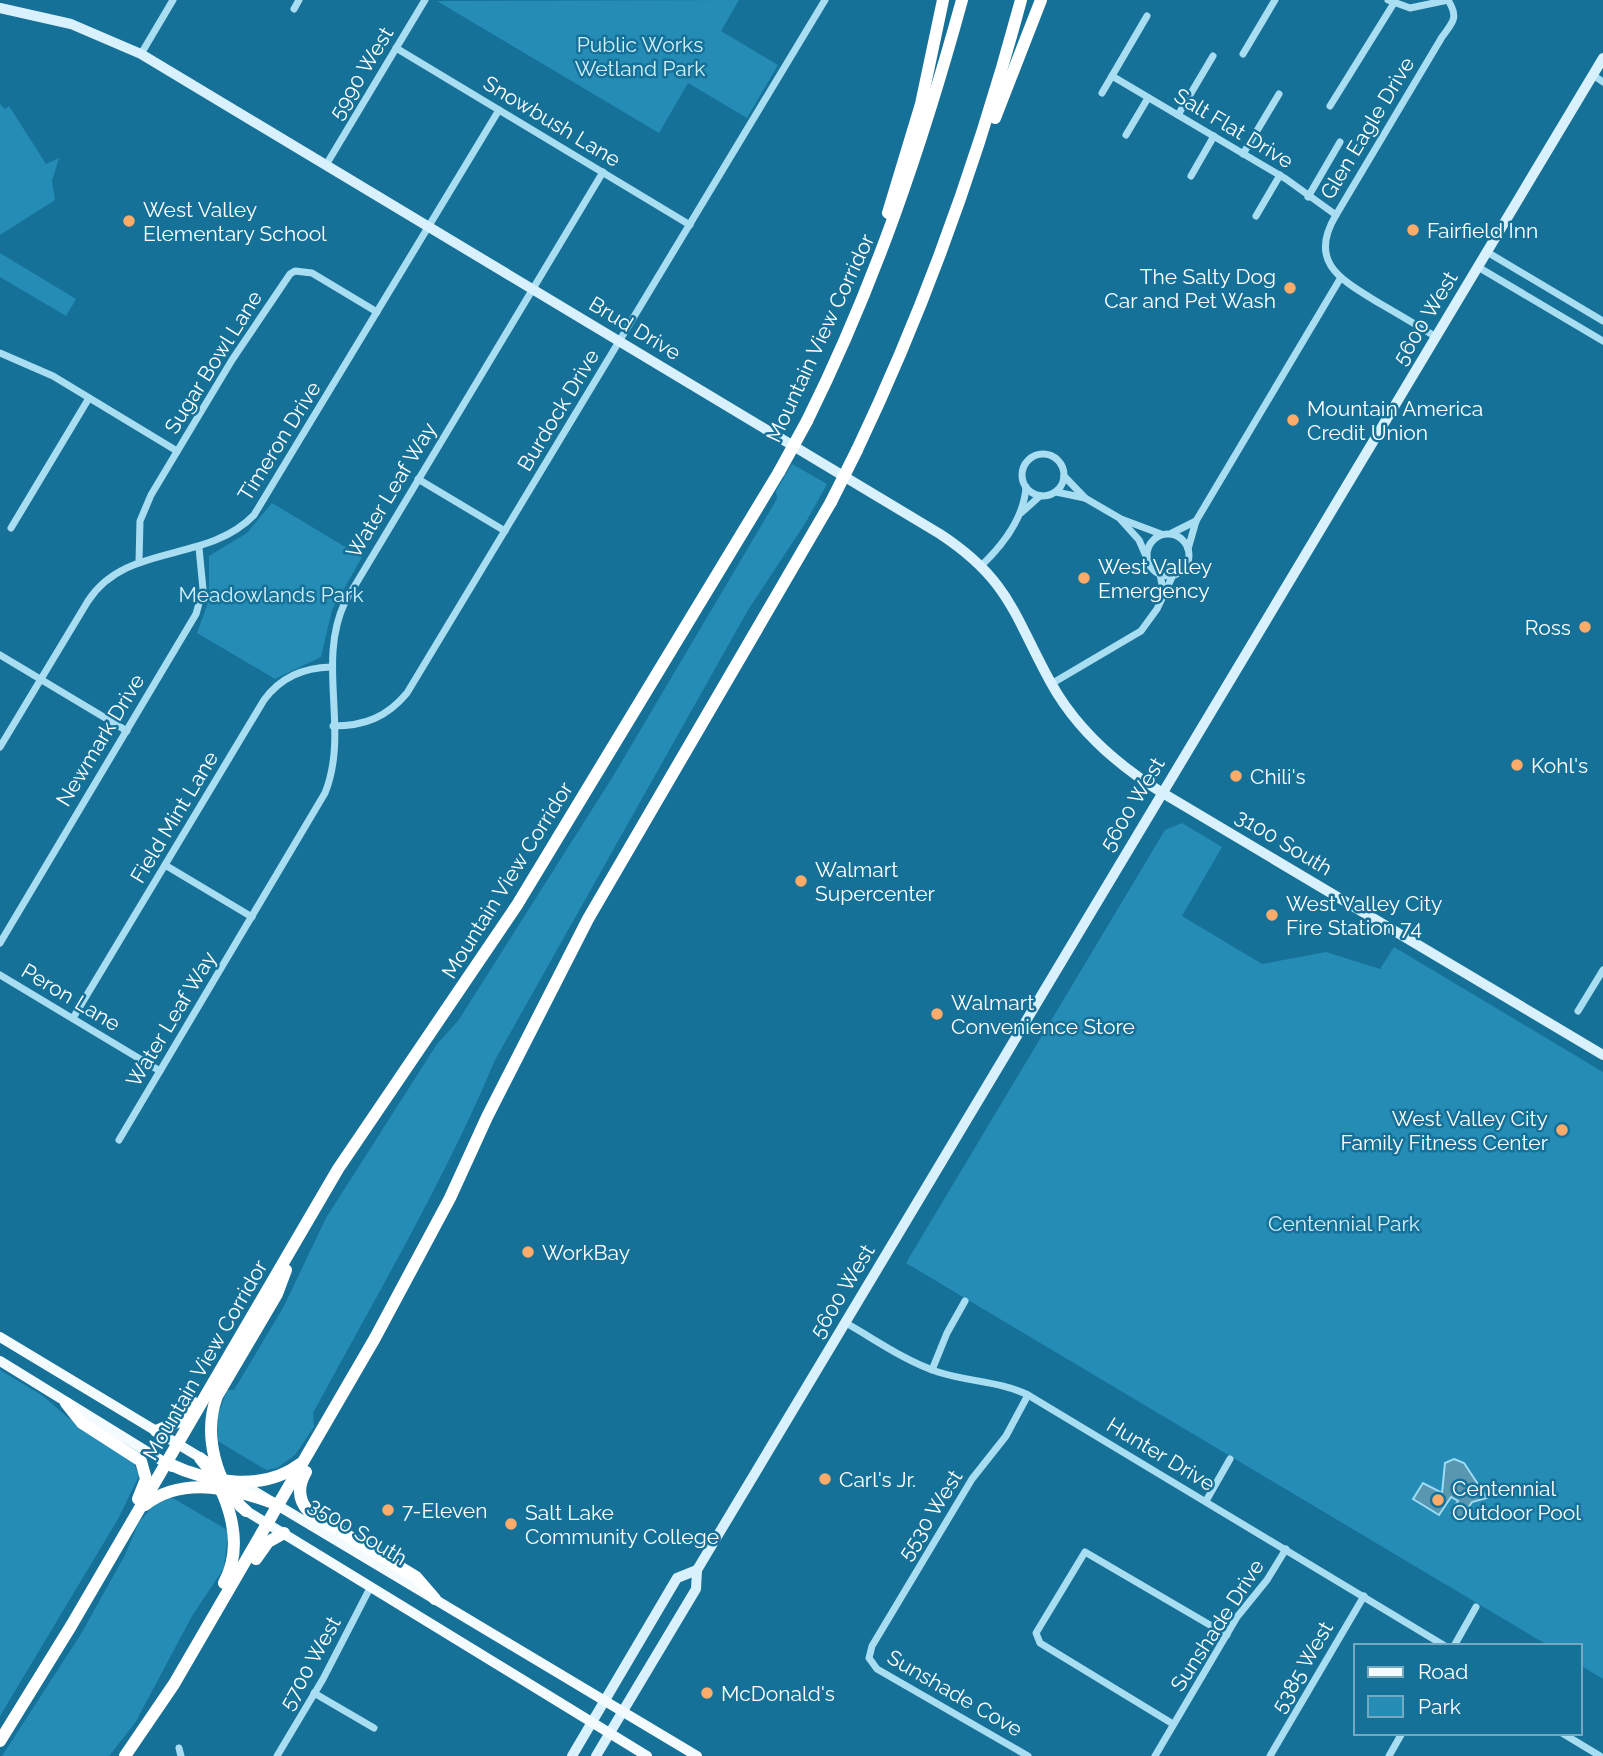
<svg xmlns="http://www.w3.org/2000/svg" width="1603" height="1756" viewBox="0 0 1603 1756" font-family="Raleway,sans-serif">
	<rect width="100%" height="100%" fill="#167198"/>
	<g fill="#258cb5">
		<path d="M 739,0 L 721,31 L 778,65 L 747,118 L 688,83 L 659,133 L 437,1 Z"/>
		<path d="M 0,104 L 5,109 L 9,106 L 46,164 L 59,158 L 52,181 L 55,200 L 0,235 Z"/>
		<path d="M 0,253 L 76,299 L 66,316 L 0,277 Z"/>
		<path d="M 792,464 L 827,484 L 806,522 L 748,610 L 495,1060 C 444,1182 376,1296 313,1413 L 314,1427 L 295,1455 L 277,1468 L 267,1470 L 261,1467 L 218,1441 L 218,1415 L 227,1390 L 234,1390 L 283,1308 L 326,1218 L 437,1044 L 458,1021 L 612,778 L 777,499 L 776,491 Z"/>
		<path d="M 272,503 L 362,557 L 332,610 L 321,657 L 275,679 L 197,633 L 209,600 L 209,556 L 247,533 Z"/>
		<path d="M 1182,823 L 1222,847 L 1182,916 L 1262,964 L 1326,952 L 1380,969 L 1394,947 L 1603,1072 L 1603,1679 L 1580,1665 L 1580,1646 L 1549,1646 L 906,1263 L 1165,830 Z"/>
		<path d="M 0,1370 L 43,1396 L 67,1417 L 131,1456 L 139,1476 L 118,1519 L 0,1716 Z"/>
		<path d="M 171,1497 L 224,1528 L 228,1532 L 224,1568 L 192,1616 L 135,1723 L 109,1756 L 2,1756 L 81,1634 L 125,1555 L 139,1522 L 155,1504 Z"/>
	</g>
	<path fill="#5996af" stroke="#9cdcf4" stroke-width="2" d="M 1454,1459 L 1464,1463 L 1487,1498 L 1472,1502 L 1461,1519 L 1451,1513 L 1458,1501 L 1451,1497 L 1439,1515 L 1413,1499 L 1423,1483 L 1442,1493 L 1445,1463 Z"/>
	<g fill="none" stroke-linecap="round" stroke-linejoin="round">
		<g stroke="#a9ddf2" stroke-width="7">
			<path d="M 1388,0 L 1410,8 L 1448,0"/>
			<path d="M 294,9 L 299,0"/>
			<path d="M 396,48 L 690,225"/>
			<path d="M 141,54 L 173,0"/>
			<path d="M 1243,54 L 1275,0"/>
			<path d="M 1593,75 L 1603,82"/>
			<path d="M 1112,76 L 1286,179 L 1336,215"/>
			<path d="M 1102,93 L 1147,16"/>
			<path d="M 1330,106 L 1394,3"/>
			<path d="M 1178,115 L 1213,56"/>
			<path d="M 1126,135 L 1148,98"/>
			<path d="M 1243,154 L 1279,94"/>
			<path d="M 326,165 L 425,0"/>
			<path d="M 1191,176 L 1214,136"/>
			<path d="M 1308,197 L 1340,142"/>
			<path d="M 1256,216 L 1280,175"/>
			<path d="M 1487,252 L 1603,321"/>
			<path d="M 1478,267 L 1603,341"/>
			<path d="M 1436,337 C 1417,325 1398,314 1379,303 C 1342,280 1307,263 1336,215 L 1442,37 C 1453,22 1459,18 1448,0"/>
			<path d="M 0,353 L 53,376 L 177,451"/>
			<circle cx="1043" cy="475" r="21"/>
			<path d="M 1064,476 L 1085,498"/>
			<path d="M 418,479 L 505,531"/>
			<path d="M 1056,492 L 1085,498 L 1121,519 L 1161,534"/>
			<path d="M 1021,513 L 1040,496"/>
			<path d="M 1121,520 L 1139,540 L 1146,556"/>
			<path d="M 11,528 L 89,398"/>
			<path d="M 1172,533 L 1196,521"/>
			<circle cx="1168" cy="555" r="21"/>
			<path d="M 1188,549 L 1196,521 L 1340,279"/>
			<path d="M 139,562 L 140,521 L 151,495 L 232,360 L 290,274 L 295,271 L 312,273 L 377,312"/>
			<path d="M 981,566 C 1003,545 1024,518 1026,487"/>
			<path d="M 1160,574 L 1164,595"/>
			<path d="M 0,655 L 127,731"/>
			<path d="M 1051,684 L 1141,631 L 1157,609 L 1173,575"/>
			<path d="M 333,726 C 365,726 387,717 407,693 L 825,0"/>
			<path d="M 0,747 L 88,601 C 126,542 207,564 254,515 L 499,110"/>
			<path d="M 165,865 L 252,917"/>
			<path d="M 0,943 L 196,614 L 203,589 L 199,548"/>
			<path d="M 0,975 L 160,1071"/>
			<path d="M 1578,1011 L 1603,970"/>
			<path d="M 73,1018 L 264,700 C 281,677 303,668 331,667"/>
			<path d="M 119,1140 L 325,793 C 350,731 316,663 345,602 L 603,172"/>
			<path d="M 846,1323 C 876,1340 905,1361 938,1372 C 969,1382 999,1381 1028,1395 L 1445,1646"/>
			<path d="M 932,1370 L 947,1333 L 965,1301"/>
			<path d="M 1206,1501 L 1230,1459"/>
			<path d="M 1454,1646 L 1476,1607"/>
			<path d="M 314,1693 L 374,1728"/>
			<path d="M 1173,1724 L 1040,1643 L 1036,1633 L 1085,1552 L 1227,1635"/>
			<path d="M 1562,1733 L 1600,1756"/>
			<path d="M 179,1748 L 181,1756"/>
			<path d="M 277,1756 L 323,1679 L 371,1586"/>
			<path d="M 1028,1756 L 877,1669 L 869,1658 L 872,1646 L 972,1479 L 1006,1436 L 1028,1395"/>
			<path d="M 1155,1756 L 1237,1617 L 1267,1580 L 1286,1549"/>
			<path d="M 1270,1756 L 1364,1596"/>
			<path d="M 1389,1756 L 1402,1733"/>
		</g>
		<g stroke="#d8f1fc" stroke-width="10">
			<path d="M 0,8 L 71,24 L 141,54 L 940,534 C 1010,580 1014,616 1051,683 C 1077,730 1116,764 1161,792 L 1603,1055"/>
			<path d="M 572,1756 L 677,1578 L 697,1570"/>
			<path d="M 596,1756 L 696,1589 L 697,1570 L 1603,58"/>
		</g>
		<g stroke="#f4fbff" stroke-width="10">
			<path d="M 0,1337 L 206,1461"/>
			<path d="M 0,1361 L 172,1467"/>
			<path d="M 237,1481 L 697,1756"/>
			<path d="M 240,1507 L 647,1756"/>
		</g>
		<g stroke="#fff" stroke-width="12">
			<path d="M 995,118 L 1041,0"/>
			<path d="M 888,213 L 921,104 L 943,0"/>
			<path d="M 807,421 C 874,286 922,146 962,0"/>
			<path d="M 857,450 C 927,303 979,157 1021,0"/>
			<path d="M 66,1403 L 82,1423 L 141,1461 L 146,1479 L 138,1499"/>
			<path d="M 156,1431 L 180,1421 L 194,1403"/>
			<path d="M 200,1458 C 228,1491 246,1543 224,1583"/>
			<path d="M 167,1463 C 207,1482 262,1493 300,1464"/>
			<path d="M 306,1472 C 297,1487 298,1500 309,1512 L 416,1577 L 435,1599"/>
			<path d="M 145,1505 C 183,1475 237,1489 278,1505"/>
			<path d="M 246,1511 C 215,1484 203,1434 217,1396 L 277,1294 L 286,1270"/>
			<path d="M 256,1559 L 268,1542 L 284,1533"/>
			<path d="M 0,1741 L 71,1626 L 338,1169 L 517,905 L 779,472"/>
			<path d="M 125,1756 L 174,1684 L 375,1338 L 450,1198 L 487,1117 L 588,919 L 831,502"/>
		</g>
		<g stroke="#fff" stroke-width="12">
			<path d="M 779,472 L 807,421"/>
			<path d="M 831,502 L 857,450"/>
		</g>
	</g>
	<g fill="#ffac6a" stroke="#167198" stroke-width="2.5">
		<circle cx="129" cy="221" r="7"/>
		<circle cx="1413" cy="230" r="7"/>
		<circle cx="1290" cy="288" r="7"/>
		<circle cx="1293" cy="420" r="7"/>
		<circle cx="1084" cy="578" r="7"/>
		<circle cx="1585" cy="627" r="7"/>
		<circle cx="1517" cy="765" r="7"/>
		<circle cx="1236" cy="776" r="7"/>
		<circle cx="801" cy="881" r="7"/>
		<circle cx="1272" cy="915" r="7"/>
		<circle cx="937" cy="1014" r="7"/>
		<circle cx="1562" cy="1130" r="7"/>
		<circle cx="528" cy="1252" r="7"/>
		<circle cx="825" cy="1479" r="7"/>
		<circle cx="1438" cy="1500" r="7"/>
		<circle cx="388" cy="1510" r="7"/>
		<circle cx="511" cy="1524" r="7"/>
		<circle cx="707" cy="1693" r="7"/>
	</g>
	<g text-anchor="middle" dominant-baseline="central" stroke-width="5" stroke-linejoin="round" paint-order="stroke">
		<g font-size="21" fill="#d1f0fc" stroke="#167198">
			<text x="640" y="44">Public Works<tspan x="640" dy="24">Wetland Park</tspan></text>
			<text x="271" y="594">Meadowlands Park</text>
			<text x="1344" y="1223">Centennial Park</text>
		</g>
		<g font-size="21" fill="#fff" stroke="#167198">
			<text transform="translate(361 73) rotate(-59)">5990 West</text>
			<text transform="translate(552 121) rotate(31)">Snowbush Lane</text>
			<text transform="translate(1234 128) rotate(31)">Salt Flat Drive</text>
			<text transform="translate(1367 128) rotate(-59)">Glen Eagle Drive</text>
			<text transform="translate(1425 318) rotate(-59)">5600 West</text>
			<text transform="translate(635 328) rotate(31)">Brud Drive</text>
			<text transform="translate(820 338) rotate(-65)">Mountain View Corridor</text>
			<text transform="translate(213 362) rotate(-58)">Sugar Bowl Lane</text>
			<text transform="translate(558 410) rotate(-59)">Burdock Drive</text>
			<text transform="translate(279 441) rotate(-58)">Timeron Drive</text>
			<text transform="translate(391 490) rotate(-59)">Water Leaf Way</text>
			<text transform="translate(100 740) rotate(-59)">Newmark Drive</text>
			<text transform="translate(1132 804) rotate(-59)">5600 West</text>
			<text transform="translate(174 817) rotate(-59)">Field Mint Lane</text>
			<text transform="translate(1284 842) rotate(31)">3100 South</text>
			<text transform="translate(507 880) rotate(-58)">Mountain View Corridor</text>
			<text transform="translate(71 997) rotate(31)">Peron Lane</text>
			<text transform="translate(171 1019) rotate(-59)">Water Leaf Way</text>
			<text transform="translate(842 1291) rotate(-59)">5600 West</text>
			<text transform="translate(205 1360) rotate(-60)">Mountain View Corridor</text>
			<text transform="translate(1161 1454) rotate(31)">Hunter Drive</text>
			<text transform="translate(930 1515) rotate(-58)">5530 West</text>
			<text transform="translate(358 1531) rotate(31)">3500 South</text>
			<text transform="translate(1217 1625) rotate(-57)">Sunshade Drive</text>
			<text transform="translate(310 1663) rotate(-61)">5700 West</text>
			<text transform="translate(1302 1667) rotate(-60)">5385 West</text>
			<text transform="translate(955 1693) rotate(30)">Sunshade Cove</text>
		</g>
		<g font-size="21" fill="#fff" stroke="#167198" text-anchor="start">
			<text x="143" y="209">West Valley<tspan x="143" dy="24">Elementary School</tspan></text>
			<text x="1427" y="230">Fairfield Inn</text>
			<text x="1276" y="276" text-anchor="end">The Salty Dog<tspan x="1276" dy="24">Car and Pet Wash</tspan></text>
			<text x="1307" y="408">Mountain America<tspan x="1307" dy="24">Credit Union</tspan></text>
			<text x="1098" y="566">West Valley<tspan x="1098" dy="24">Emergency</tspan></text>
			<text x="1571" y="627" text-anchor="end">Ross</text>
			<text x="1531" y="765">Kohl's</text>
			<text x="1250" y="776">Chili's</text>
			<text x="815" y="869">Walmart<tspan x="815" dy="24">Supercenter</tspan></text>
			<text x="1286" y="903">West Valley City<tspan x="1286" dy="24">Fire Station 74</tspan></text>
			<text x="951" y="1002">Walmart<tspan x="951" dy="24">Convenience Store</tspan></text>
			<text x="1548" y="1118" text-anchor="end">West Valley City<tspan x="1548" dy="24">Family Fitness Center</tspan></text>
			<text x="542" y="1252">WorkBay</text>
			<text x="839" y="1479">Carl's Jr.</text>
			<text x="1452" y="1488">Centennial<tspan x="1452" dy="24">Outdoor Pool</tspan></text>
			<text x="402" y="1510">7-Eleven</text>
			<text x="525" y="1512">Salt Lake<tspan x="525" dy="24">Community College</tspan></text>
			<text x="721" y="1693">McDonald's</text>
		</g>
	</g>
	<rect x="1354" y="1644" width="228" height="91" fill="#167198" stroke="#73aac1" stroke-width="2"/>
	<rect x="1368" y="1667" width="35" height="10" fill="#f4fbff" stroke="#73aac1" stroke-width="2"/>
	<text x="1418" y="1679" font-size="21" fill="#ffffff">Road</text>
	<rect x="1368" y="1696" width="35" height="21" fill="#258cb5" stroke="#73aac1" stroke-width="2"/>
	<text x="1418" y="1714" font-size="21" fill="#ffffff">Park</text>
</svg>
